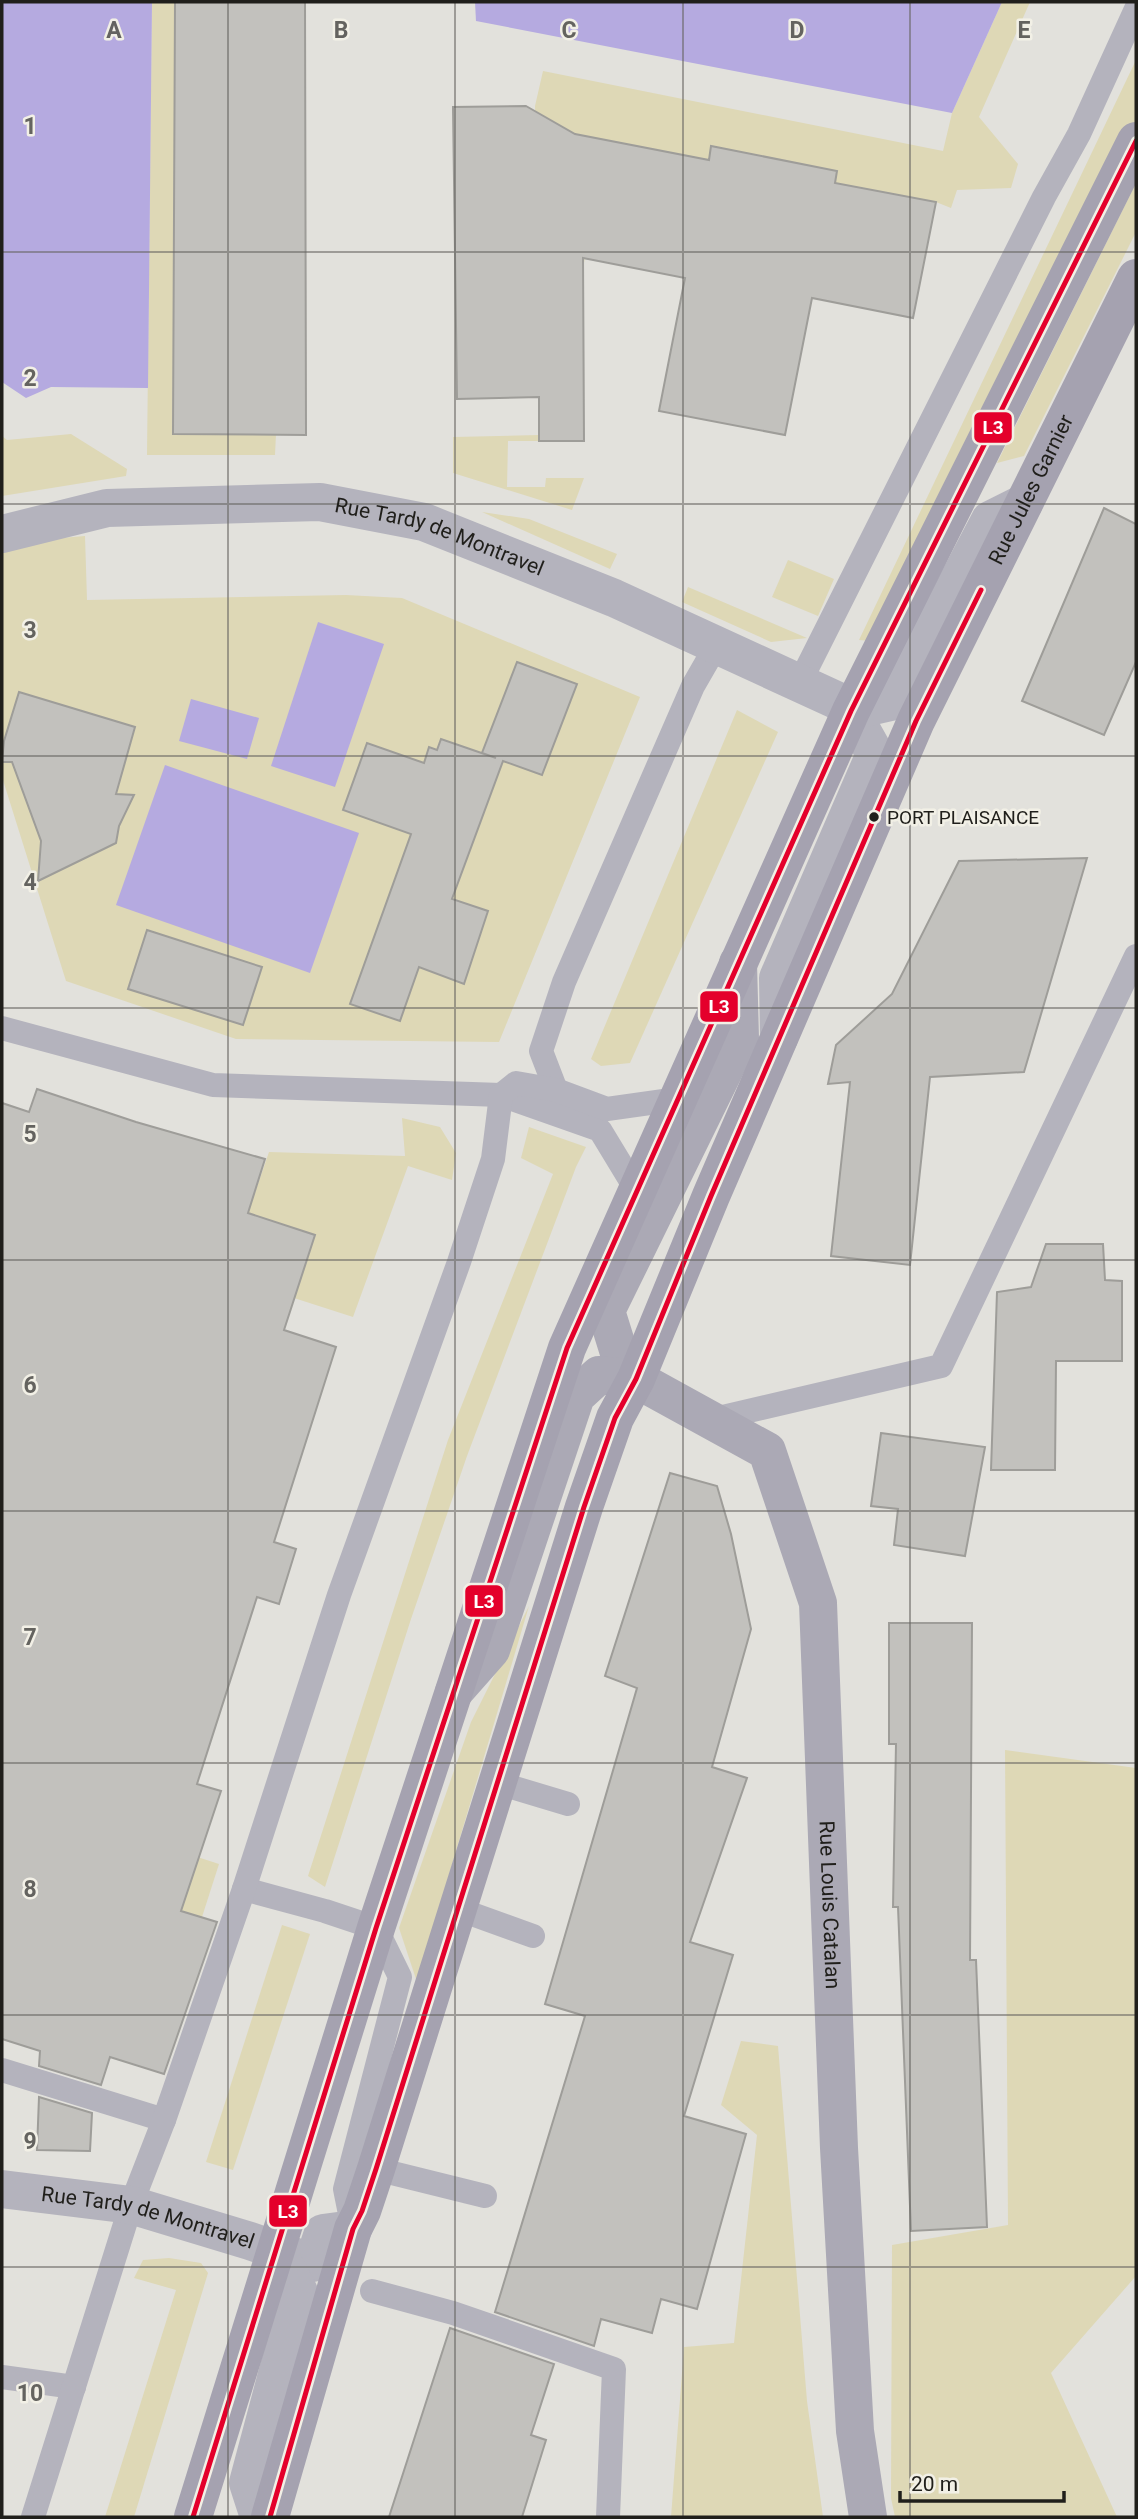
<svg xmlns="http://www.w3.org/2000/svg" width="1138" height="2519" viewBox="0 0 1138 2519" font-family="Roboto,sans-serif">
	<rect width="100%" height="100%" fill="#e2e1dc"/>
	<g fill="#ded8b6">
		<path d="M 152,2 L 174,2 L 174,433 L 276,434 L 275,455 L 147,455 Z"/>
		<path d="M 1002,2 L 1030,2 L 979,117 L 1018,164 L 1011,188 L 957,190 L 951,208 L 936,202 L 835,183 L 837,171 L 711,147 L 709,160 L 608,140 L 583,268 L 538,269 L 535,106 L 543,71 L 943,151 L 952,113 Z"/>
		<path d="M 1136,60 L 1136,124 L 871,641 L 859,640 Z"/>
		<path d="M 1136,183 L 1136,232 L 1024,456 L 997,463 Z"/>
		<path d="M 71,434 L 127,469 L 126,476 L 2,496 L 2,436 L 7,440 Z"/>
		<path d="M 539,435 L 539,441 L 508,441 L 507,487 L 545,487 L 546,478 L 584,478 L 572,510 L 453,473 L 453,437 Z"/>
		<path d="M 482,512 L 529,519 L 617,554 L 610,569 Z"/>
		<path d="M 85,536 L 87,600 L 346,595 L 402,598 L 640,697 L 499,1042 L 236,1039 L 66,981 L 2,777 L 2,551 L 36,540 Z"/>
		<path d="M 788,560 L 834,579 L 818,616 L 772,597 Z"/>
		<path d="M 688,587 L 807,638 L 771,642 L 682,602 Z"/>
		<path d="M 737,710 L 778,732 L 630,1063 L 601,1066 L 591,1059 Z"/>
		<path d="M 402,1118 L 440,1127 L 456,1153 L 452,1180 L 408,1166 L 353,1317 L 294,1298 L 314,1235 L 248,1213 L 269,1152 L 405,1156 Z"/>
		<path d="M 529,1127 L 586,1147 L 576,1167 L 467,1456 L 411,1619 L 325,1887 L 308,1876 L 448,1440 L 553,1174 L 521,1158 Z"/>
		<path d="M 529,1606 L 417,1982 L 399,1928 L 471,1722 Z"/>
		<path d="M 1005,1750 L 1136,1768 L 1136,2276 L 1051,2373 L 1117,2517 L 895,2517 L 891,2498 L 892,2245 L 1008,2225 Z"/>
		<path d="M 179,1851 L 219,1864 L 202,1917 L 162,1905 Z"/>
		<path d="M 282,1925 L 310,1934 L 233,2170 L 206,2162 Z"/>
		<path d="M 741,2041 L 778,2046 L 807,2401 L 823,2517 L 671,2517 L 684,2347 L 734,2343 L 757,2135 L 721,2105 Z"/>
		<path d="M 169,2258 L 201,2263 L 208,2273 L 134,2517 L 105,2517 L 176,2290 L 134,2278 L 143,2260 Z"/>
	</g>
	<g fill="#b5aae0">
		<path d="M 2,2 L 152,2 L 148,388 L 51,387 L 26,398 L 2,382 Z"/>
		<path d="M 475,2 L 1002,2 L 952,113 L 476,21 Z"/>
		<path d="M 318,622 L 384,644 L 335,787 L 271,766 Z"/>
		<path d="M 191,699 L 259,718 L 247,759 L 179,741 Z"/>
		<path d="M 165,765 L 359,833 L 310,973 L 116,905 Z"/>
	</g>
	<g fill="#c2c1bd" stroke="#9e9d99" stroke-width="2">
		<path d="M 175,2 L 305,2 L 306,435 L 173,434 Z"/>
		<path d="M 526,106 L 575,134 L 709,160 L 711,146 L 837,171 L 835,183 L 936,202 L 913,318 L 812,298 L 785,435 L 659,411 L 685,278 L 583,258 L 584,441 L 539,441 L 539,397 L 457,399 L 453,107 Z"/>
		<path d="M 1104,508 L 1136,524 L 1136,662 L 1104,735 L 1022,701 Z"/>
		<path d="M 517,662 L 577,684 L 542,775 L 503,761 L 452,899 L 488,911 L 464,984 L 419,967 L 400,1021 L 350,1004 L 411,834 L 343,810 L 367,743 L 424,763 L 429,747 L 437,750 L 441,739 L 496,758 L 482,753 Z"/>
		<path d="M 19,692 L 135,727 L 116,794 L 134,795 L 119,826 L 116,843 L 38,881 L 41,841 L 12,762 L 2,762 L 4,741 Z"/>
		<path d="M 1087,858 L 1024,1072 L 930,1077 L 910,1265 L 831,1256 L 850,1082 L 828,1084 L 836,1045 L 892,994 L 959,861 Z"/>
		<path d="M 147,930 L 262,967 L 243,1025 L 128,989 Z"/>
		<path d="M 37,1089 L 136,1122 L 265,1159 L 248,1213 L 315,1235 L 284,1330 L 336,1347 L 274,1542 L 296,1549 L 279,1604 L 257,1597 L 197,1784 L 221,1791 L 181,1911 L 217,1922 L 164,2074 L 110,2057 L 101,2085 L 39,2066 L 40,2051 L 2,2039 L 2,1103 L 29,1112 Z"/>
		<path d="M 1046,1244 L 1103,1244 L 1105,1280 L 1122,1281 L 1122,1361 L 1056,1361 L 1055,1470 L 991,1470 L 997,1292 L 1031,1287 Z"/>
		<path d="M 881,1433 L 985,1447 L 965,1556 L 894,1545 L 898,1509 L 871,1506 Z"/>
		<path d="M 670,1473 L 717,1486 L 731,1534 L 751,1629 L 712,1767 L 747,1778 L 690,1942 L 733,1955 L 684,2116 L 746,2134 L 697,2309 L 661,2299 L 652,2333 L 601,2319 L 594,2346 L 495,2312 L 585,2016 L 545,2004 L 637,1688 L 605,1676 Z"/>
		<path d="M 889,1623 L 972,1623 L 970,1960 L 976,1960 L 987,2227 L 911,2231 L 898,1907 L 893,1907 L 896,1744 L 889,1744 Z"/>
		<path d="M 39,2097 L 92,2113 L 90,2151 L 37,2150 Z"/>
		<path d="M 450,2328 L 554,2364 L 531,2435 L 546,2440 L 522,2517 L 389,2517 Z"/>
	</g>
	<g fill="none" stroke-linecap="round" stroke-linejoin="round">
		<g stroke="#b4b3bd" stroke-width="24">
			<path d="M 800,682 L 1044,197 L 1079,134 L 1136,9"/>
			<path d="M 2,1028 L 213,1085 L 501,1095 L 600,1130 L 637,1191"/>
			<path d="M 556,1090 L 541,1051 L 564,982 L 693,686 L 716,646"/>
			<path d="M 710,1420 L 941,1366 L 1136,956"/>
			<path d="M 498,1783 L 568,1804"/>
			<path d="M 244,1889 L 325,1911 L 376,1928 L 400,1977 L 345,2189 L 353,2229"/>
			<path d="M 458,1909 L 533,1936"/>
			<path d="M 2,2070 L 164,2120"/>
			<path d="M 376,2169 L 485,2196"/>
			<path d="M 372,2291 L 453,2313 L 614,2369 L 608,2517"/>
			<path d="M 2,2377 L 74,2387"/>
			<path d="M 33,2517 L 131,2205 L 164,2120 L 244,1889 L 339,1595 L 459,1262 L 493,1159 L 501,1095 L 516,1083 L 556,1090 L 607,1109 L 678,1099"/>
		</g>
		<g stroke="#b4b3bd" stroke-width="38">
			<path id="s1" d="M 2,534 L 107,508 L 320,502 L 424,522 L 614,598 L 836,700 L 851,711 L 875,754 L 778,978 L 779,1038"/>
			<path d="M 851,711 L 895,701 L 990,520 L 1024,503"/>
			<path id="s2" d="M 2,2189 L 131,2205 L 250,2241 L 313,2263 L 323,2233 L 353,2229"/>
			<path d="M 259,2517 L 248,2483 L 299,2292 L 276,2249"/>
		</g>
		<g stroke="#aba9b5" stroke-width="38">
			<path d="M 636,1379 L 620,1356 L 606,1311 L 740,1038 L 738,963"/>
			<path id="s3" d="M 454,1692 L 491,1650 L 576,1396 L 599,1375 L 636,1379 L 767,1451 L 818,1603 L 839,2148 L 855,2431 L 868,2517"/>
		</g>
		<g stroke="#a5a2b0" stroke-width="38">
			<path d="M 193,2517 L 376,1928 L 567,1348 L 851,711 L 1136,141"/>
			<path id="s4" d="M 270,2517 L 353,2229 L 362,2211 L 376,2169 L 584,1507 L 615,1418 L 636,1379 L 711,1196 L 916,721 L 1136,278"/>
		</g>
		<defs>
			<g id="bus-1">
				<path d="M 193,2517 L 376,1928 L 567,1348 L 851,711 L 1136,141"/>
				<path d="M 270,2517 L 353,2229 L 362,2211 L 376,2169 L 584,1507 L 615,1418 L 636,1379 L 711,1196 L 916,721 L 981,590"/>
			</g>
		</defs>
		<use href="#bus-1" stroke="#f2f0e6" stroke-width="10"/>
		<use href="#bus-1" stroke="#e4002b" stroke-width="5"/>
	</g>
	<path fill="none" stroke="#64635f" stroke-width="2" stroke-opacity="0.55" d="M 228,2 L 228,2517M 455,2 L 455,2517M 683,2 L 683,2517M 910,2 L 910,2517M 2,252 L 1136,252M 2,504 L 1136,504M 2,756 L 1136,756M 2,1008 L 1136,1008M 2,1260 L 1136,1260M 2,1511 L 1136,1511M 2,1763 L 1136,1763M 2,2015 L 1136,2015M 2,2267 L 1136,2267"/>
	<circle fill="#201f1b" stroke="#f2f0e6" stroke-width="2.5" cx="874" cy="817" r="6"/>
	<g text-anchor="middle" dominant-baseline="central" stroke-width="5" stroke-linejoin="round" paint-order="stroke">
		<g font-size="19" fill="#201f1b" stroke="#f2f0e6" text-anchor="start">
			<text x="887" y="817">PORT PLAISANCE</text>
		</g>
		<g font-size="21" fill="#201f1b" stroke="#f2f0e6">
			<text stroke="none"><textPath href="#s4" startOffset="2170">Rue Jules Garnier</textPath></text>
			<text stroke="none"><textPath href="#s1" startOffset="446">Rue Tardy de Montravel</textPath></text>
			<text stroke="none"><textPath href="#s3" startOffset="1004">Rue Louis Catalan</textPath></text>
			<text stroke="none"><textPath href="#s2" startOffset="149">Rue Tardy de Montravel</textPath></text>
		</g>
	</g>
	<g font-size="23" text-anchor="middle" font-weight="bold" fill="#64635f" stroke="#f2f0e6" stroke-width="5" stroke-linejoin="round" paint-order="stroke">
		<text x="114" y="38">A</text>
		<text x="341" y="38">B</text>
		<text x="569" y="38">C</text>
		<text x="797" y="38">D</text>
		<text x="1024" y="38">E</text>
		<text x="30" y="134">1</text>
		<text x="30" y="386">2</text>
		<text x="30" y="638">3</text>
		<text x="30" y="890">4</text>
		<text x="30" y="1142">5</text>
		<text x="30" y="1393">6</text>
		<text x="30" y="1645">7</text>
		<text x="30" y="1897">8</text>
		<text x="30" y="2149">9</text>
		<text x="30" y="2401">10</text>
	</g>
	<g stroke="#f2f0e6" stroke-width="2.5">
		<rect x="973" y="411" width="40" height="33" rx="7" fill="#e4002b"/>
		<rect x="699" y="990" width="40" height="33" rx="7" fill="#e4002b"/>
		<rect x="464" y="1584" width="40" height="34" rx="7" fill="#e4002b"/>
		<rect x="268" y="2194" width="40" height="34" rx="7" fill="#e4002b"/>
	</g>
	<g font-size="19" text-anchor="middle" font-weight="bold" fill="#fff">
		<text x="993" y="434">L3</text>
		<text x="719" y="1013">L3</text>
		<text x="484" y="1608">L3</text>
		<text x="288" y="2218">L3</text>
	</g>
	<rect width="1138" height="2519" fill="none" stroke="#201f1b" stroke-width="7"/>
	<path d="M900 2491v10h164v-10" fill="none" stroke="#201f1b" stroke-width="3.5"/>
	<text x="911" y="2491" font-size="21" fill="#201f1b" stroke="#f2f0e6" stroke-width="5" paint-order="stroke">20 m</text>
</svg>
